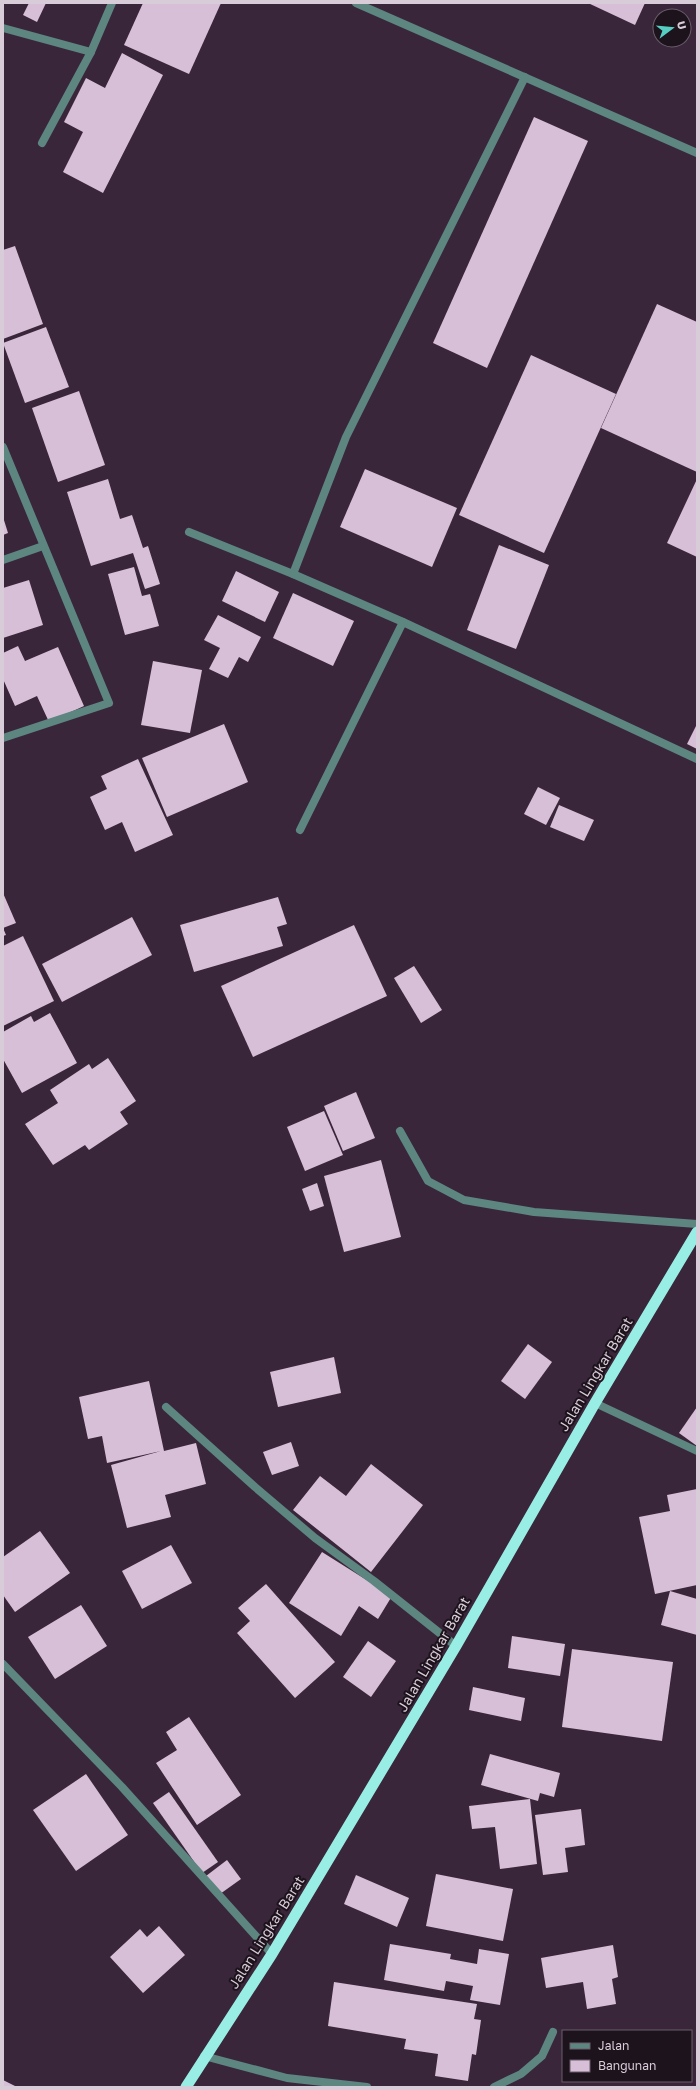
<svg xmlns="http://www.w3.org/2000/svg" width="700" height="2090" viewBox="0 0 700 2090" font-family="'Golos Text',sans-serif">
	<rect width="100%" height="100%" fill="#3a263a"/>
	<g fill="#d8bfd8">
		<path d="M 29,3 L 46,3 L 37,22 L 23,15 Z"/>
		<path d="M 143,3 L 221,3 L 189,74 L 124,45 Z"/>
		<path d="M 588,3 L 645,3 L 635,25 Z"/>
		<path d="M 122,53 L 163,75 L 103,193 L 63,172 L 83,132 L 64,122 L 86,78 L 105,88 Z"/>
		<path d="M 534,117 L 588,141 L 487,368 L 433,343 Z"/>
		<path d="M 15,246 L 43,324 L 3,339 L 3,250 Z"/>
		<path d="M 657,304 L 697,322 L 697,472 L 601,428 Z"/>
		<path d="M 46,327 L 69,387 L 25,403 L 3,343 Z"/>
		<path d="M 531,355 L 616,394 L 544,553 L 459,515 Z"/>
		<path d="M 79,391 L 105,465 L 58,482 L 32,408 Z"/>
		<path d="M 365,469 L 457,508 L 432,567 L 340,527 Z"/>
		<path d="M 108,479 L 120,519 L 132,515 L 143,548 L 148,546 L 160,584 L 145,589 L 133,553 L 91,566 L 67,492 Z"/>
		<path d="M 697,479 L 697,557 L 667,543 Z"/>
		<path d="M 3,517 L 8,533 L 3,535 Z"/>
		<path d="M 499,545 L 549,565 L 516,649 L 467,630 Z"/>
		<path d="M 134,567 L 142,596 L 150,594 L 159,626 L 125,635 L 108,574 Z"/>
		<path d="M 236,571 L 279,592 L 265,622 L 222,601 Z"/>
		<path d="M 29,580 L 43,625 L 3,638 L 3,588 Z"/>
		<path d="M 293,593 L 354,621 L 333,666 L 273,638 Z"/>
		<path d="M 218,615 L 261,637 L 248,662 L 239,657 L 228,678 L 209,669 L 220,648 L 204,640 Z"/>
		<path d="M 18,646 L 25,661 L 58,647 L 84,706 L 49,722 L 37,696 L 15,706 L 3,679 L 3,653 Z"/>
		<path d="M 153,661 L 202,670 L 190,733 L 141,725 Z"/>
		<path d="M 224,724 L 248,782 L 167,817 L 142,758 Z"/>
		<path d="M 697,724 L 697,749 L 687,744 Z"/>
		<path d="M 138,759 L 173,835 L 135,852 L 122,822 L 105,830 L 90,797 L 107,789 L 101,776 Z"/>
		<path d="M 538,787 L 560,798 L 546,825 L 524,814 Z"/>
		<path d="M 559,805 L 594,820 L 584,841 L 550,827 Z"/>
		<path d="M 3,893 L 16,923 L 3,928 L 6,935 L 3,936 Z"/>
		<path d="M 278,897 L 287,924 L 277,927 L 283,946 L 194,972 L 180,925 Z"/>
		<path d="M 132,917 L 152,955 L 62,1002 L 42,964 Z"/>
		<path d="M 354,925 L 387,996 L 253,1057 L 221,986 Z"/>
		<path d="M 23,936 L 54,1001 L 3,1026 L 3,946 Z"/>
		<path d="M 414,966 L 442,1010 L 421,1023 L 394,978 Z"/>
		<path d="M 50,1013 L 77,1063 L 22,1093 L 3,1059 L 3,1032 L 31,1016 L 34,1022 Z"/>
		<path d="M 108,1058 L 136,1101 L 120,1112 L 128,1124 L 89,1150 L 85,1145 L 53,1165 L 25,1124 L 58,1103 L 50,1090 L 89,1064 L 92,1069 Z"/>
		<path d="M 356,1092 L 375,1138 L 343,1151 L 324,1106 Z"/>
		<path d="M 324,1111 L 343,1155 L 305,1171 L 287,1127 Z"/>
		<path d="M 381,1160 L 401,1237 L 344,1252 L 324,1176 Z"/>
		<path d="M 317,1183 L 324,1206 L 310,1211 L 302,1189 Z"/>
		<path d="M 528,1344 L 552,1362 L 525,1399 L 501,1381 Z"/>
		<path d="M 334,1357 L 341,1393 L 278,1407 L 270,1372 Z"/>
		<path d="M 149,1381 L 164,1451 L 196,1443 L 206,1484 L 165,1495 L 171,1517 L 127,1528 L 111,1465 L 161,1451 L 107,1463 L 102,1436 L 88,1439 L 79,1397 Z"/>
		<path d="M 697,1407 L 697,1446 L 679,1433 Z"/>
		<path d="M 291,1442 L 299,1466 L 272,1475 L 263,1452 Z"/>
		<path d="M 371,1464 L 423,1505 L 371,1572 L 293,1510 L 320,1476 L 346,1496 Z"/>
		<path d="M 697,1489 L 697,1585 L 655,1594 L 639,1517 L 670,1511 L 667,1495 Z"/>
		<path d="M 40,1531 L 70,1573 L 15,1612 L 3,1595 L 3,1557 Z"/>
		<path d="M 171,1545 L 192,1583 L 142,1609 L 122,1571 Z"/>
		<path d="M 322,1552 L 392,1596 L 378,1619 L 359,1606 L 341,1636 L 289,1603 Z"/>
		<path d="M 266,1584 L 335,1662 L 295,1698 L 237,1633 L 250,1621 L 238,1608 Z"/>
		<path d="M 670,1591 L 697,1599 L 697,1635 L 661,1625 Z"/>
		<path d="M 81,1605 L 107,1646 L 55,1679 L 28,1637 Z"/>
		<path d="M 512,1636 L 565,1644 L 560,1676 L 508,1668 Z"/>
		<path d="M 368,1641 L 396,1661 L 371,1697 L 343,1677 Z"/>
		<path d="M 572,1649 L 673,1662 L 662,1741 L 562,1727 Z"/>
		<path d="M 473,1687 L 525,1698 L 521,1721 L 469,1710 Z"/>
		<path d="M 189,1717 L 241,1795 L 197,1825 L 156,1763 L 177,1750 L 166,1732 Z"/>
		<path d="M 490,1754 L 560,1773 L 554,1797 L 540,1793 L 538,1801 L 481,1785 Z"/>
		<path d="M 86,1774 L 128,1835 L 76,1871 L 33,1810 Z"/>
		<path d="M 169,1792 L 218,1862 L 202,1873 L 153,1803 Z"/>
		<path d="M 530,1799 L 537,1864 L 500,1869 L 495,1827 L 472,1829 L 469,1806 Z"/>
		<path d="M 581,1809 L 585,1845 L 565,1848 L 568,1872 L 543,1875 L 535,1815 Z"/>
		<path d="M 227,1860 L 241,1879 L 220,1894 L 206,1876 Z"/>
		<path d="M 436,1874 L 513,1889 L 503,1941 L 426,1926 Z"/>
		<path d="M 356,1875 L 409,1898 L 397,1927 L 344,1904 Z"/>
		<path d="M 159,1926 L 185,1955 L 143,1993 L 110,1957 L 140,1929 L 147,1937 Z"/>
		<path d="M 390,1944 L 451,1954 L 450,1959 L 477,1964 L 479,1949 L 509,1954 L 500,2005 L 470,2000 L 473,1986 L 446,1981 L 444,1991 L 384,1980 Z"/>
		<path d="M 613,1945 L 618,1977 L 612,1979 L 616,2004 L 587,2009 L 583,1982 L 546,1988 L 541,1958 Z"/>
		<path d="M 334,1982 L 477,2004 L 474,2019 L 481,2020 L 476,2055 L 472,2054 L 468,2081 L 435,2076 L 438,2054 L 404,2049 L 406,2039 L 328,2026 Z"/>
		<path d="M 3,2080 L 15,2086 L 14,2087 L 3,2087 Z"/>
	</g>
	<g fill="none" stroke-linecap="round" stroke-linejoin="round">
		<g stroke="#5d8681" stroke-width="8">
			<path d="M 293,574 L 346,437 L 525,77"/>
			<path d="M 400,1131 L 428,1181 L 464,1200 L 534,1212 L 697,1224"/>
		</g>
		<g stroke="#5d8681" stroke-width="8">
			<path d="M 356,3 L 697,153"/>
			<path d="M 3,28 L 91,52"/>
			<path d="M 42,143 L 91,52 L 112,3"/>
			<path d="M 3,447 L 109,703 L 3,738"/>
			<path d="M 189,532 L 293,574 L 403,622 L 697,759"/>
			<path d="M 3,560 L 43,546"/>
			<path d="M 300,830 L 403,622"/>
			<path d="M 595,1403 L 697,1451"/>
			<path d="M 166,1407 L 255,1487 L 315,1538 L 374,1581 L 456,1646"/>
			<path d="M 3,1664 L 122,1787 L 272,1954"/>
			<path d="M 204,2056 L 287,2078 L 367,2087"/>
			<path d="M 494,2087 L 521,2074 L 542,2056 L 553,2032"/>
		</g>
		<path stroke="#98eee4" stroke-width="11" d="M 186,2087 L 272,1954 L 456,1646 L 595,1403 L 697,1232"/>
	</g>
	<g text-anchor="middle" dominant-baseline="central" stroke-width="4" stroke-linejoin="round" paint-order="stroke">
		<g font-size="14" fill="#d9ccd9" stroke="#1c131c">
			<text transform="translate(595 1374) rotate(-59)">Jalan Lingkar Barat</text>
			<text transform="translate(433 1654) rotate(-60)">Jalan Lingkar Barat</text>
			<text transform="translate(266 1932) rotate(-58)">Jalan Lingkar Barat</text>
		</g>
	</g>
	<rect width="700" height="2090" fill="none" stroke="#d9ccd9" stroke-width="8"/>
	<rect x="562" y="2030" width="130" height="52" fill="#1c131c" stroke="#685d68"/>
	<rect x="570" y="2043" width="20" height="6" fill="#5d8681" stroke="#685d68"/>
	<text x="598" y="2050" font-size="12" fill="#d9ccd9">Jalan</text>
	<rect x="570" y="2060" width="20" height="12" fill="#d8bfd8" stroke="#685d68"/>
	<text x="598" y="2070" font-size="12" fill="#d9ccd9">Bangunan</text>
	<g transform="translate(672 28) rotate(74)"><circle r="19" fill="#1c131c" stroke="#685d68"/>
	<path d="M0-3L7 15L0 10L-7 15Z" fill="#57cec2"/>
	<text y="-6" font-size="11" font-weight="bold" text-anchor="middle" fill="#d9ccd9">U</text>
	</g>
</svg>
